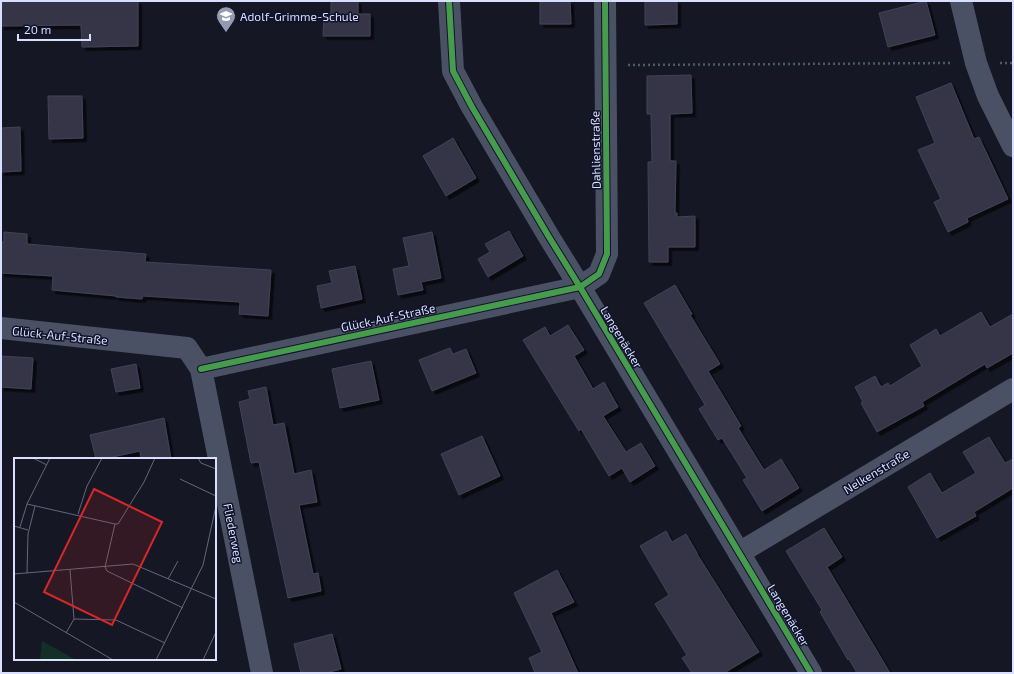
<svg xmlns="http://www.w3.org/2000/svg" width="1014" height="674" viewBox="0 0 1014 674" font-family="'Exo 2',sans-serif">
	<defs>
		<filter id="shadow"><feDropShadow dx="3.5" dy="3.5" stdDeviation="0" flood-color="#0009"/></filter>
	</defs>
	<rect width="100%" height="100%" fill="#161724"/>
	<g fill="#343646" stroke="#414258" filter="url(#shadow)">
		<path d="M 1,1 L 138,1 L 138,46 L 82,47 L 81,25 L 1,26 Z"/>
		<path d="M 331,1 L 358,1 L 358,14 L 370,14 L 370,36 L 323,36 L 324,14 L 331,14 Z"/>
		<path d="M 540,1 L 570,1 L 571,24 L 540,24 Z"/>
		<path d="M 645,1 L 677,1 L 677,24 L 645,25 Z"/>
		<path d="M 926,1 L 935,35 L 888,47 L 879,13 Z"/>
		<path d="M 691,75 L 692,113 L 670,114 L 670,161 L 676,161 L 675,213 L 677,213 L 677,217 L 695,216 L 695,247 L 668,247 L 668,262 L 649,262 L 648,162 L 652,162 L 651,114 L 647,114 L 647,76 Z"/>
		<path d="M 951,83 L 974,139 L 979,137 L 1008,199 L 967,218 L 968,222 L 948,232 L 934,202 L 941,199 L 918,150 L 935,143 L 916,97 Z"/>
		<path d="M 48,96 L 82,96 L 83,138 L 49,139 Z"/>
		<path d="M 20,127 L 21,171 L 1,172 L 1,128 Z"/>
		<path d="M 453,138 L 476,178 L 446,196 L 423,156 Z"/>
		<path d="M 509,231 L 523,256 L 488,277 L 478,259 L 490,252 L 485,244 Z"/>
		<path d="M 4,232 L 27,234 L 27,244 L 146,254 L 145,262 L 271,270 L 268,316 L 239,314 L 240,302 L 143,296 L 142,299 L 116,297 L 116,296 L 52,290 L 53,276 L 1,273 L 1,242 L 4,242 Z"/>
		<path d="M 432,232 L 441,278 L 421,282 L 423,290 L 398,295 L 393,269 L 409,266 L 403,238 Z"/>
		<path d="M 355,266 L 362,299 L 321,308 L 317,286 L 332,283 L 329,271 Z"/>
		<path d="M 675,285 L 692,314 L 690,315 L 720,364 L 708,371 L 741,426 L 738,428 L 764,470 L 781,459 L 799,488 L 762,511 L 743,480 L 747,478 L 722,438 L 718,440 L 699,409 L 705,405 L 644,303 Z"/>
		<path d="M 981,312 L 990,327 L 1013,314 L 1013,353 L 987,368 L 985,364 L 922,402 L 924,406 L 877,432 L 861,403 L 863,402 L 855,387 L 875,376 L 881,387 L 888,383 L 890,386 L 922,366 L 910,345 L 936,329 L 940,336 Z"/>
		<path d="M 568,325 L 584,350 L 574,356 L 593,389 L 604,382 L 618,407 L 603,416 L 626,452 L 641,443 L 655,466 L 630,482 L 622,468 L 609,476 L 581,429 L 579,431 L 523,340 L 545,327 L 550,336 Z"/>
		<path d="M 450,348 L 453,354 L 466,349 L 476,373 L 432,391 L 419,360 Z"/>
		<path d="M 1,356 L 33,358 L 31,389 L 1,387 Z"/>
		<path d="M 371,361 L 379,400 L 340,408 L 332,369 Z"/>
		<path d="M 136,364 L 140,388 L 116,392 L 111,369 Z"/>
		<path d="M 266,387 L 273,425 L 284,423 L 294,474 L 311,470 L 317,502 L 299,505 L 313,574 L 318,573 L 321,591 L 288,598 L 259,462 L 251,463 L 239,402 L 250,399 L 248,391 Z"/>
		<path d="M 164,418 L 171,459 L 141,459 L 140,451 L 103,459 L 96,459 L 90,435 Z"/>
		<path d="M 482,436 L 500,476 L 459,495 L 441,454 Z"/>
		<path d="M 989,437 L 1005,463 L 1013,459 L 1013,488 L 974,512 L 976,516 L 937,538 L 908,487 L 930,473 L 942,493 L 976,473 L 963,452 Z"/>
		<path d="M 824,528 L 842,557 L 827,567 L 890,673 L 857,673 L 849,659 L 848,660 L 820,612 L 822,610 L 786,551 Z"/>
		<path d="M 666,531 L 672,542 L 686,534 L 697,553 L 697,554 L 759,652 L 724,673 L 692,673 L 682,658 L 687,655 L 655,604 L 669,595 L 640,546 Z"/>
		<path d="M 557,570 L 574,602 L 551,613 L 578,673 L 535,673 L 529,658 L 542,652 L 514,593 Z"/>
		<path d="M 332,634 L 341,669 L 325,673 L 301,673 L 294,644 Z"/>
	</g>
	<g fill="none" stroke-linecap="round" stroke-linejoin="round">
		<g stroke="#485d64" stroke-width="2.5" stroke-dasharray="2 3" stroke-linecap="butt">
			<path d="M 1000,63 L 1013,63"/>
			<path d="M 628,65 L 953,63"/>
		</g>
		<g stroke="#4b5165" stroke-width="22">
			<path d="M 449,1 L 453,71 L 472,107 L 549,237 L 580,287 L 811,673"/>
			<path d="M 961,1 L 976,63 L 988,96 L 1013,146"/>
			<path d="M 1,328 L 187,348 L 201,369 L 262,673"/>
			<path d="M 201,369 L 580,287 L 599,274 L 607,254 L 605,1"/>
			<path d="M 739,553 L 1013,389"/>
		</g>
		<defs>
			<g id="cycleway">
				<path d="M 449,1 L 453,71 L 472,107 L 549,237 L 580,287 L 811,673"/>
				<path d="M 201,369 L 580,287 L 599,274 L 607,254 L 605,1"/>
			</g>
		</defs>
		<use href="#cycleway" stroke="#10132a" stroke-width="8"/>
		<use href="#cycleway" stroke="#469c4c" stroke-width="6"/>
	</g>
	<defs>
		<symbol id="school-pin" viewBox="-11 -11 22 30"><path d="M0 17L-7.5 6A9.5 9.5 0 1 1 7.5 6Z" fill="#9599b2" stroke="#10132a"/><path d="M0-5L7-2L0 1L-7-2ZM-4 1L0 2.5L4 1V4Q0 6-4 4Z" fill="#fff"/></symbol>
	</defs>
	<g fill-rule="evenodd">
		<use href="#school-pin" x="215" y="5" width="22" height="30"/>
	</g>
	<g text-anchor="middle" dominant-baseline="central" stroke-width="3" stroke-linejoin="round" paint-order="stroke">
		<g font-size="12" fill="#d9dfff" stroke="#10132a" text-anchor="start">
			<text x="240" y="16">Adolf-Grimme-Schule</text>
		</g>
		<g font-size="12" fill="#d9dfff" stroke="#10132a">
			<text transform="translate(595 150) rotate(-91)">Dahlienstraße</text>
			<text transform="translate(388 317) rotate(-12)">Glück-Auf-Straße</text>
			<text transform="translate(60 335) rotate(6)">Glück-Auf-Straße</text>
			<text transform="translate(622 337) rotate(59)">Langenäcker</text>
			<text transform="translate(876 471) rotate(-31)">Nelkenstraße</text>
			<text transform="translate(234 533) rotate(79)">Fliederweg</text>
			<text transform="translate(789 615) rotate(59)">Langenäcker</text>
		</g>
	</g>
	<g transform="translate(14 458)">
		<rect width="202" height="202" fill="#161724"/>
		<path d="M 28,183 L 62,202 L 26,202 Z" fill="#133028"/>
		<path fill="none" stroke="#64677c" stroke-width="1" d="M 19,0 L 33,7M 184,0 L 187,5 L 202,11M 166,21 L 202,38M 13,46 L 101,66M 64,56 L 73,28 L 88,0M 0,68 L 14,72M 6,69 L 13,46 L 36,0M 91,109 L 101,66 L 104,66 L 130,24 L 141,0M 91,109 L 93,113 L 169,150M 13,115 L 14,76 L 21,48M 0,116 L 119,106 L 202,141M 154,121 L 164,103M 0,144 L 99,202M 60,161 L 102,162 L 151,185M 52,175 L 60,161 L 56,112M 142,202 L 189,107 L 202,48M 189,202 L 202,174"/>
		<path fill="#d62828" fill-opacity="0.15" stroke="#d62828" stroke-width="2" d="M 80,31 L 148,64 L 98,167 L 30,134 Z"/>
		<rect width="202" height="202" fill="none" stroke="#d9dfff" stroke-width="2"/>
	</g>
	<rect width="1014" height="674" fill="none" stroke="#d9dfff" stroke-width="4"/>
	<path d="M18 34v6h72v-6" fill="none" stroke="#d9dfff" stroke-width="2"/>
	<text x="24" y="34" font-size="12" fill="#d9dfff" stroke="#10132a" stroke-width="3" paint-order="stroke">20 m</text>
</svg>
